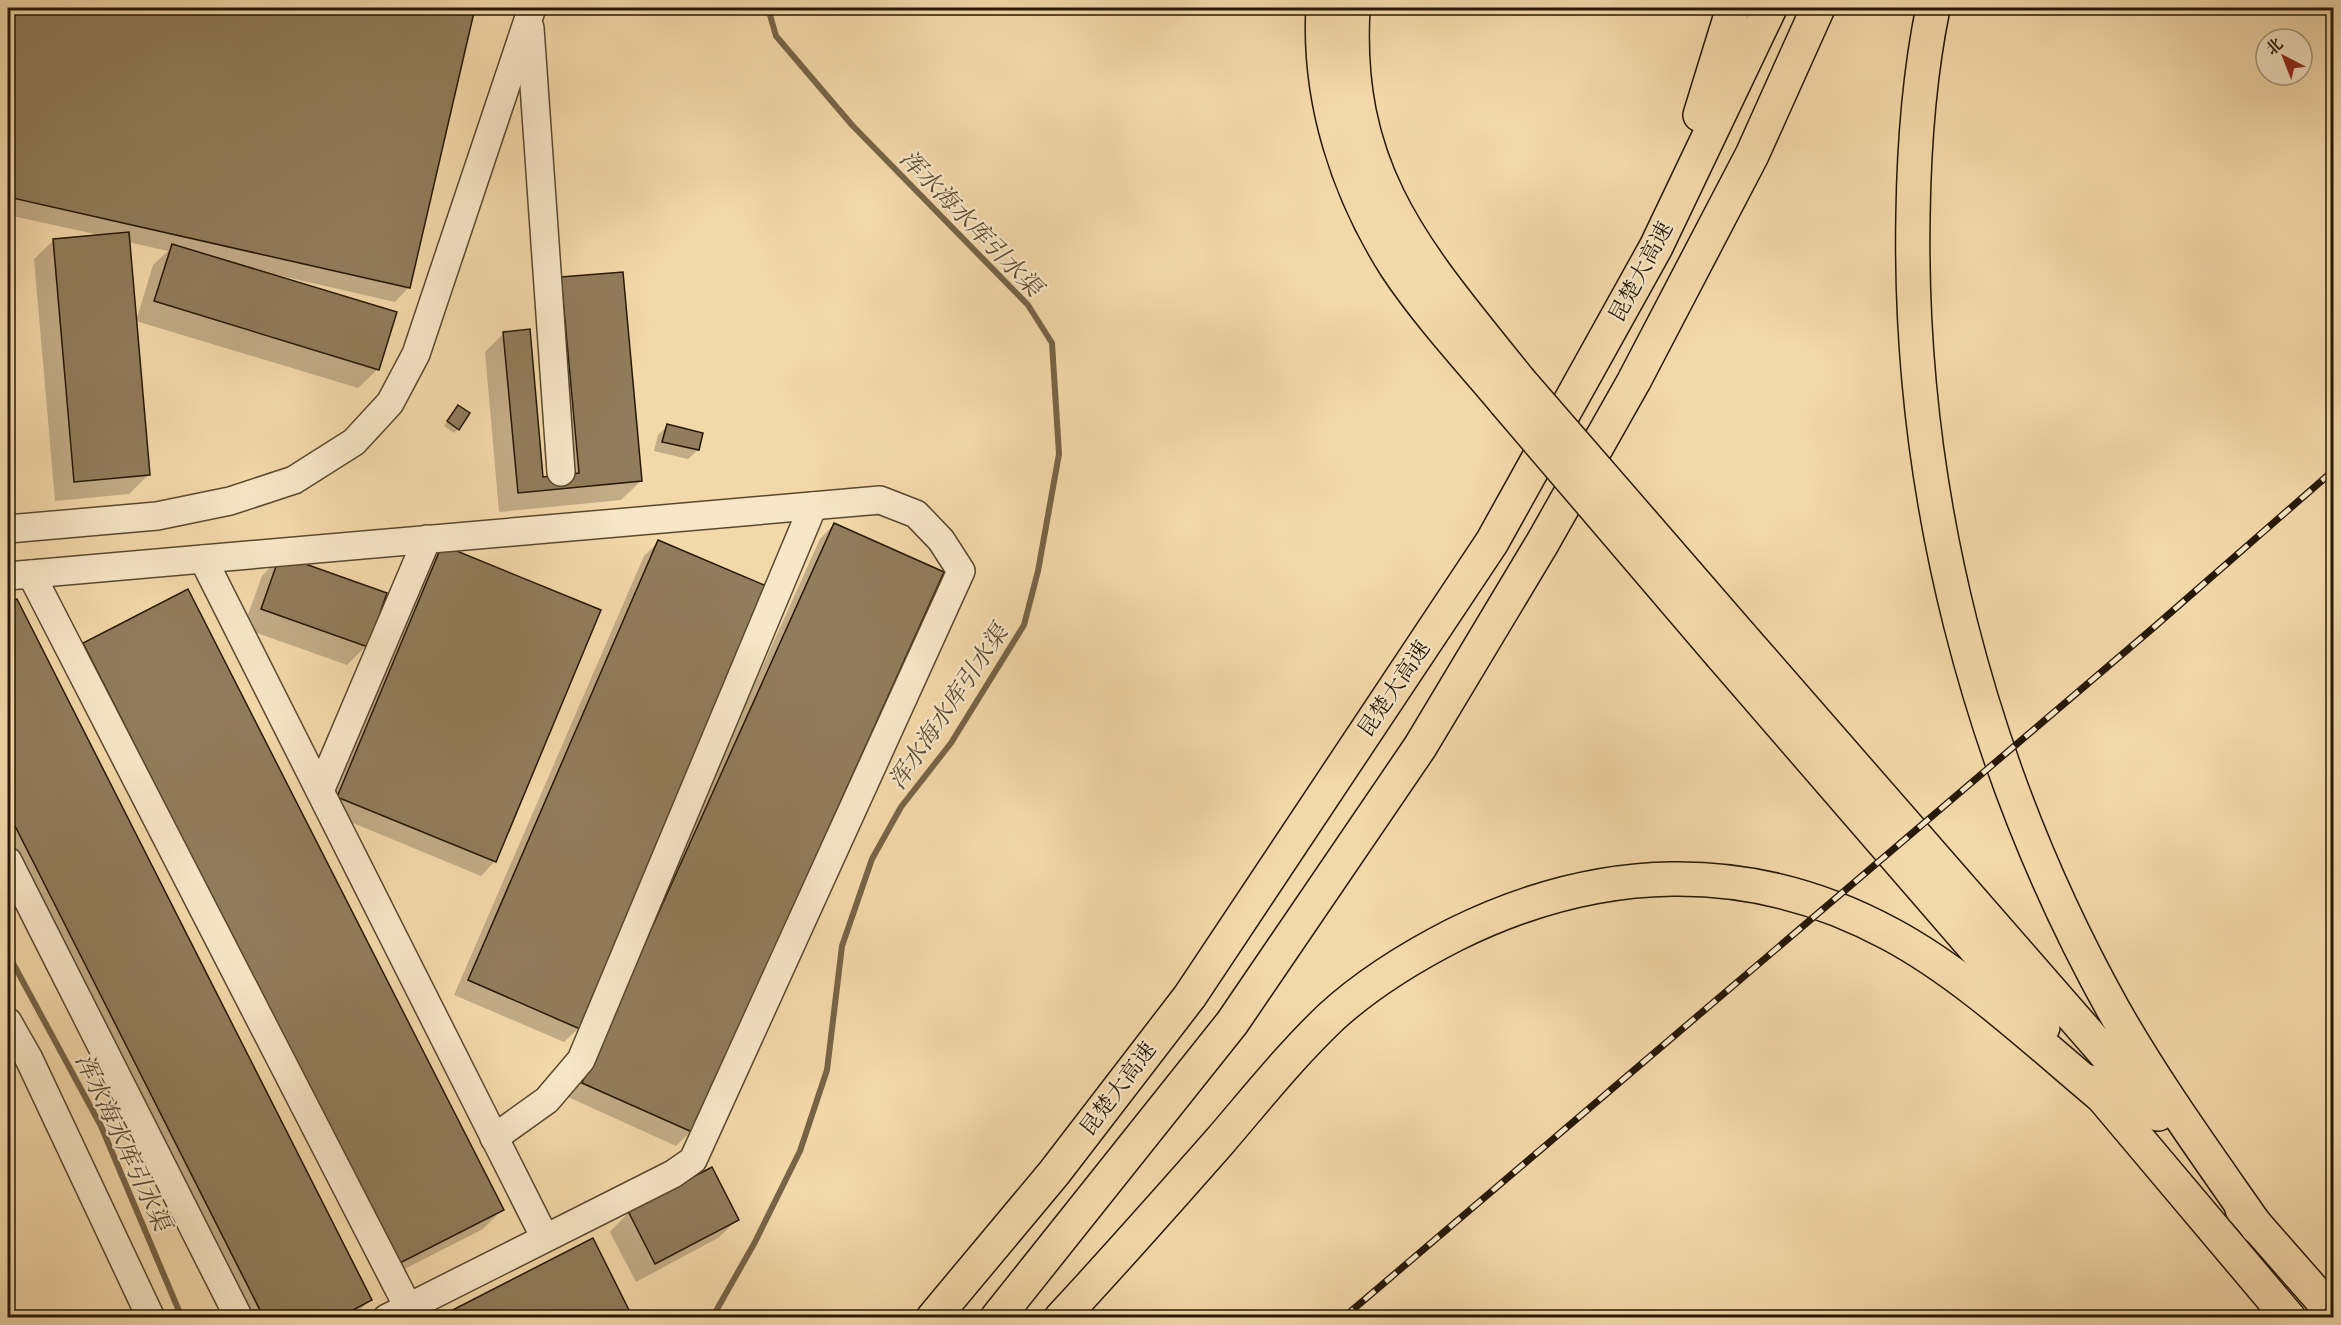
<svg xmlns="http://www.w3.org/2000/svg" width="2341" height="1325" viewBox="0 0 2341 1325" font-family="'IM FELL French Canon','Noto Serif SC',serif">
	<rect width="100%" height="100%" fill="#f3d8a9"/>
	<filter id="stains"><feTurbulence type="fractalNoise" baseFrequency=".00333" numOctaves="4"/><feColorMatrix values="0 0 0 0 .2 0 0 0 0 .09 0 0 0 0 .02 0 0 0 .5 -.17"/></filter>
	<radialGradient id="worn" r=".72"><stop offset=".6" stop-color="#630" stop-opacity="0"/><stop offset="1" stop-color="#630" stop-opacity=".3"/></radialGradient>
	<g fill="#0003">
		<path d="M 8,8 L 473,8 L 409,287 L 395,302 L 277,275 L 276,278 L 378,369 L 358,388 L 136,321 L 153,265 L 168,251 L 128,242 L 148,475 L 129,494 L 55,501 L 34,259 L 54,240 L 99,235 L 8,215 Z"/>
		<path d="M 562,279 L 641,481 L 621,500 L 499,512 L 485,352 L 504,333 L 542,478 L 559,477 L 543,298 Z"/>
		<path d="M 454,411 L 458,429 L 454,433 L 444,426 Z"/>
		<path d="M 667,426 L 698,450 L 688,459 L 654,451 L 658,435 Z"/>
		<path d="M 834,524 L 691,1131 L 676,1146 L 568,1097 L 820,539 Z"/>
		<path d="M 658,542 L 579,1028 L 564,1042 L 454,995 L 644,556 Z"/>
		<path d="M 442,547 L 495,861 L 481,876 L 324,811 L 428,561 Z"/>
		<path d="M 281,556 L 366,646 L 347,665 L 243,628 L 262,576 Z"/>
		<path d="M 188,591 L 502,1210 L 483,1229 L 379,1282 L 65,664 L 84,645 Z"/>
		<path d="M 16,601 L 371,1299 L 352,1318 L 236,1318 L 8,869 L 8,605 Z"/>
		<path d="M 629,1212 L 738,1219 L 718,1238 L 636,1282 L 610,1232 Z"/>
	</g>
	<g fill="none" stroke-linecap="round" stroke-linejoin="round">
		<g stroke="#776447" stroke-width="6">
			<path d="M 8,954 L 101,1126 L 182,1318"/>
			<path d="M 712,1318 L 755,1242 L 800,1151 L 827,1070 L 842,946 L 872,859 L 901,807 L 951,743 L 1024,625 L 1038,571 L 1059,454 L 1052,343 L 1028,305 L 852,125 L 776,36 L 768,8"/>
		</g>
	</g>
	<g fill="#917c5b" stroke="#261806" stroke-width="1.5">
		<path d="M 12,8 L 475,8 L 410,288 L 8,197 L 8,26 Z"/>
		<path d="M 129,232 L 150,475 L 74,482 L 53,239 Z"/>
		<path d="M 172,244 L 397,312 L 379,370 L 154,301 Z"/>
		<path d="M 623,272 L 642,481 L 518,493 L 503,332 L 530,329 L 543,477 L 579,473 L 561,277 Z"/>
		<path d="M 458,405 L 470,413 L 459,430 L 447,421 Z"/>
		<path d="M 667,424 L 703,433 L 699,450 L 662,442 Z"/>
		<path d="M 834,523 L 944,572 L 692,1132 L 582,1083 Z"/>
		<path d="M 658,540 L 771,588 L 580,1029 L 468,980 Z"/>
		<path d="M 442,545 L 601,610 L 496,862 L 337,797 Z"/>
		<path d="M 280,555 L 387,593 L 368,647 L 261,609 Z"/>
		<path d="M 188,589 L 504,1210 L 398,1264 L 83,643 Z"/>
		<path d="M 17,599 L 372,1300 L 338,1318 L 264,1318 L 8,812 L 8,603 Z"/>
		<path d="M 712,1167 L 739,1220 L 655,1264 L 628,1211 Z"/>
		<path d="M 593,1238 L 633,1318 L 437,1318 Z"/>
	</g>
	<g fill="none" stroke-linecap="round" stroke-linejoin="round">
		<defs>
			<g id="minor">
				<path d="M 530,28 L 561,472"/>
				<path d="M 8,529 L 157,516 L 230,501 L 294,480 L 354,442 L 390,403 L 416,354 L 532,8"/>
				<path d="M 203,559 L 545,1238"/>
				<path d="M 31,574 L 408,1307"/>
				<path d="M 8,576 L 880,500 L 916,514 L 941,540 L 961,571 L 693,1160 L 673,1174 L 387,1318"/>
				<path d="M 320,791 L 427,539"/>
				<path d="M 8,861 L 239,1318"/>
				<path d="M 8,1022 L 29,1059 L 151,1318"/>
				<path d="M 494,1138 L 547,1100 L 581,1060 L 813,506"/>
			</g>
			<g id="highway">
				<path d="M 1323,8 C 1318,99 1347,190 1396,267 C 1428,315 1468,358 1505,402"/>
				<path d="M 1353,8 C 1343,177 1421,257 1519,380"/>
				<path d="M 1933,8 C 1919,76 1914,145 1913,215 C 1908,491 1979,768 2113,1009 C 2156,1085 2207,1155 2257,1227"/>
				<path d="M 1700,115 L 1733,8"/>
				<path d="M 1741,636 L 2158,1114"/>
				<path d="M 1722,656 L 2043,1027"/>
				<path d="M 2090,1082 L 2289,1318"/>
				<path d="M 2242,1209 L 2334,1314"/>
				<path d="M 933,1318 L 1054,1173 L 1190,996 L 1492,542 L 1656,247 L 1770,8"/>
				<path d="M 997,1318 L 1232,1023 L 1420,747 L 1543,542 L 1634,381 L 1752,155 L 1818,8"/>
				<path d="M 1061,1318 C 1115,1260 1168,1200 1220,1141 C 1256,1099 1291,1055 1331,1017 C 1367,984 1411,957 1454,935 C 1597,864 1748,857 1890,934 C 1965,974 2038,1043 2104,1098"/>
			</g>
		</defs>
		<use href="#minor" stroke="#59482f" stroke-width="30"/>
		<use href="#highway" stroke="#261806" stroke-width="36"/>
		<use href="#minor" stroke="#f7e6c7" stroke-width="27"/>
		<use href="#highway" stroke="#f3d8a9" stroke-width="33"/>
		<defs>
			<path id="rail" d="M 1343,1318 L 2153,628 L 2334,470"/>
		</defs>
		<use href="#rail" stroke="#261806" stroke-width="7"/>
		<use href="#rail" stroke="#f7e6c7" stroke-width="4.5" stroke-dasharray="14" stroke-linecap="butt"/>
		<defs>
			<g id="highway-bridge">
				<path d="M 1519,380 L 1741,636"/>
				<path d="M 1505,402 L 1722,656"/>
			</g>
		</defs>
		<use href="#highway-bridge" stroke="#261806" stroke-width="36" stroke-linecap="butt"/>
		<use href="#highway-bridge" stroke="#f3d8a9" stroke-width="33"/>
	</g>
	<g text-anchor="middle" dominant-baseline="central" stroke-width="4.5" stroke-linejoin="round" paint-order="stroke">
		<g font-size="22" fill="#261806" stroke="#f7e6c7">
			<text transform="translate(1641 272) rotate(-62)">昆楚大高速</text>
			<text transform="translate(1394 689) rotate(-56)">昆楚大高速</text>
			<text transform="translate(1118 1089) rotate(-53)">昆楚大高速</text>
		</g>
		<g font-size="24" font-style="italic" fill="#5c4b31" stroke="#f7e6c7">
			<text transform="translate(971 223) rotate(46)">浑水海水库引水渠</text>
			<text transform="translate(948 707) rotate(-56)">浑水海水库引水渠</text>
			<text transform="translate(123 1142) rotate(65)">浑水海水库引水渠</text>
		</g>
	</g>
	<rect width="2341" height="1325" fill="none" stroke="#f3d8a9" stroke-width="30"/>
	<rect x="9" y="9" width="2323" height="1307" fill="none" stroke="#261806" stroke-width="3"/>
	<rect x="15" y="15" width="2311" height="1295" fill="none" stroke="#261806" stroke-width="1.5"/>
	<g transform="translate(2284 57) rotate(318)"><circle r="28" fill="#f7e6c7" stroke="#a3947a" stroke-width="1.5"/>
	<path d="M0-4.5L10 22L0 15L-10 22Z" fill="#8f2418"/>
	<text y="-9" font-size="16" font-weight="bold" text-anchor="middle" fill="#261806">北</text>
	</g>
	<rect width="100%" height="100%" filter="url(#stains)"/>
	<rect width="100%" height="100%" fill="url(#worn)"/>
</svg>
